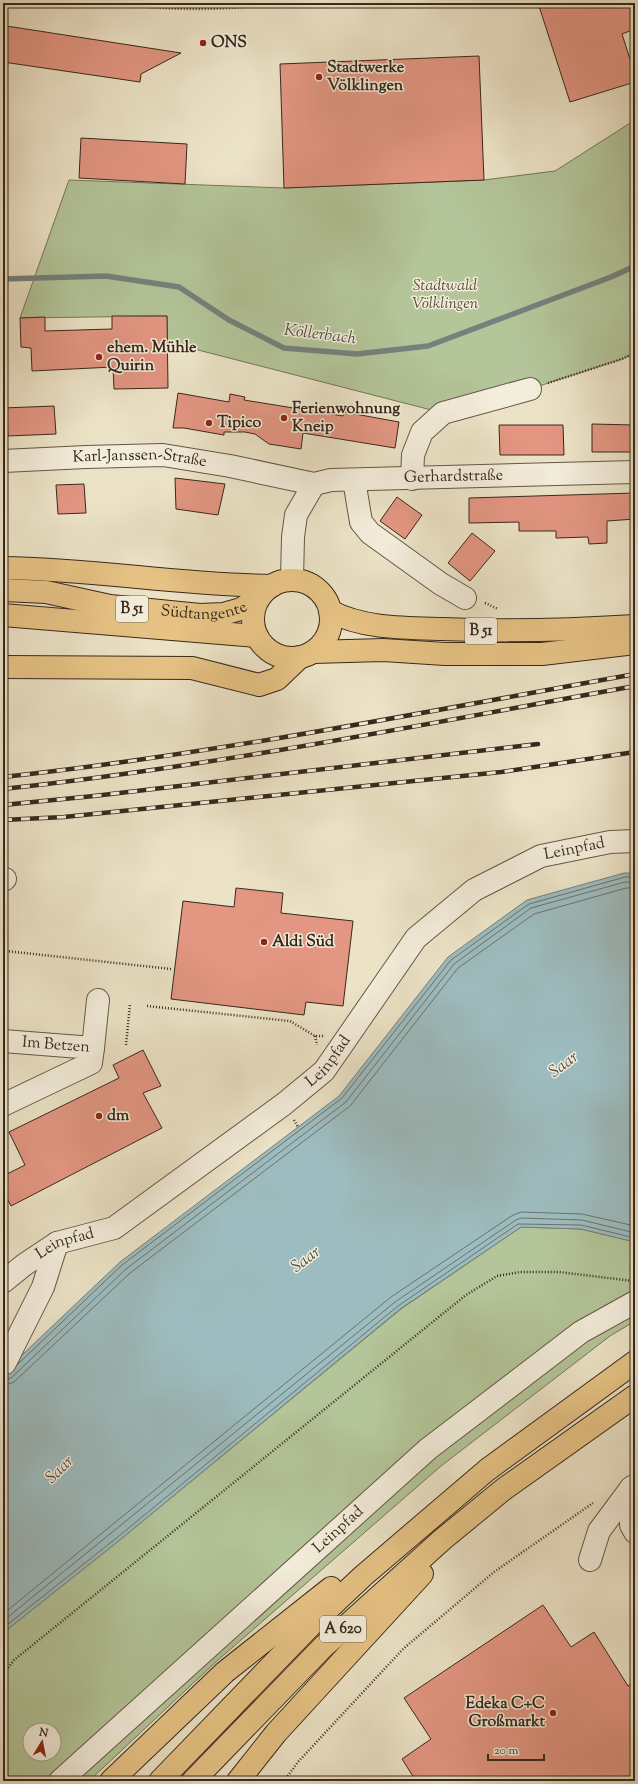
<svg xmlns="http://www.w3.org/2000/svg" width="638" height="1784" viewBox="0 0 638 1784" font-family="'Sorts Mill Goudy',serif">
	<rect width="100%" height="100%" fill="#ece3c7"/>
	<filter id="stains"><feTurbulence type="fractalNoise" baseFrequency=".005" numOctaves="4"/><feColorMatrix values="0 0 0 0 .2 0 0 0 0 .09 0 0 0 0 .02 0 0 0 .5 -.17"/></filter>
	<radialGradient id="worn" r=".72"><stop offset=".6" stop-color="#630" stop-opacity="0"/><stop offset="1" stop-color="#630" stop-opacity=".3"/></radialGradient>
	<g fill="#b3c599" stroke="#76765a" fill-rule="evenodd">
		<path d="M 635,120 L 635,353 L 622,359 L 530,389 L 443,413 L 167,342 L 167,316 L 20,318 L 69,180 L 284,188 L 484,180 L 555,171 Z"/>
		<path d="M 521,1227 L 581,1229 L 635,1242 L 635,1321 L 610,1336 L 441,1466 L 218,1660 L 89,1781 L 3,1781 L 3,1633 L 121,1539 L 401,1309 ZM 30,1730 L 54,1730 L 54,1754 L 30,1754 Z"/>
	</g>
	<path fill="#9dbcbf" stroke="#75817d" d="M 624,873 L 635,873 L 635,1242 L 581,1229 L 521,1227 L 400,1309 L 121,1539 L 3,1633 L 3,1373 L 120,1262 L 339,1096 L 448,957 L 527,900 Z"/>
	<g fill="none" stroke-linecap="round" stroke-linejoin="round">
		<g stroke="#6a726d" stroke-width="1">
			<path d="M 18,1364 L 122,1265 L 342,1098 L 451,960 L 529,904 L 625,877 L 635,877"/>
			<path d="M 3,1380 L 11,1378 L 126,1269 L 346,1102 L 454,964 L 531,908 L 625,882 L 635,882"/>
			<path d="M 3,1386 L 14,1382 L 130,1273 L 350,1106 L 458,968 L 534,914 L 626,888 L 635,888"/>
			<path d="M 3,1614 L 391,1297 L 513,1215 L 521,1212 L 582,1214 L 635,1226"/>
			<path d="M 3,1621 L 395,1302 L 516,1220 L 521,1218 L 582,1220 L 635,1233"/>
			<path d="M 3,1628 L 119,1536 L 398,1306 L 518,1224 L 581,1225 L 635,1238"/>
		</g>
		<path stroke="#75817d" stroke-width="5.5" d="M 3,279 L 106,276 L 179,287 L 229,320 L 284,348 L 357,354 L 428,346 L 611,277 L 635,266"/>
	</g>
	<g fill="#e39682" stroke="#38281b">
		<path d="M 538,3 L 629,3 L 631,12 L 635,11 L 635,29 L 622,34 L 635,75 L 635,82 L 570,102 Z"/>
		<path d="M 3,26 L 13,27 L 181,53 L 141,74 L 140,82 L 3,62 Z"/>
		<path d="M 479,56 L 484,180 L 284,188 L 280,64 Z"/>
		<path d="M 81,138 L 187,144 L 185,184 L 79,178 Z"/>
		<path d="M 112,316 L 167,316 L 168,388 L 114,389 L 113,367 L 32,371 L 31,348 L 21,347 L 20,318 L 45,317 L 45,331 L 112,329 Z"/>
		<path d="M 178,393 L 229,402 L 230,394 L 245,397 L 244,400 L 343,416 L 344,412 L 399,422 L 395,448 L 303,433 L 301,449 L 269,444 L 255,434 L 245,432 L 224,432 L 224,435 L 184,428 L 173,428 Z"/>
		<path d="M 54,406 L 56,434 L 8,436 L 7,425 L 3,426 L 3,408 Z"/>
		<path d="M 592,424 L 635,425 L 635,452 L 592,452 Z"/>
		<path d="M 499,425 L 563,425 L 564,455 L 500,455 Z"/>
		<path d="M 175,478 L 225,484 L 218,515 L 176,509 Z"/>
		<path d="M 84,484 L 86,513 L 58,514 L 56,485 Z"/>
		<path d="M 635,493 L 635,519 L 607,521 L 607,543 L 589,544 L 588,537 L 556,538 L 556,531 L 519,531 L 519,522 L 469,523 L 469,498 Z"/>
		<path d="M 397,497 L 422,515 L 405,539 L 380,521 Z"/>
		<path d="M 472,533 L 495,551 L 470,581 L 448,563 Z"/>
		<path d="M 236,888 L 283,893 L 281,913 L 353,921 L 343,1006 L 306,1002 L 304,1015 L 171,999 L 183,901 L 234,907 Z"/>
		<path d="M 143,1050 L 161,1086 L 143,1093 L 162,1128 L 11,1206 L 3,1190 L 3,1176 L 25,1165 L 9,1132 L 119,1078 L 113,1065 Z"/>
		<path d="M 543,1605 L 571,1647 L 594,1632 L 628,1686 L 635,1682 L 635,1781 L 416,1781 L 402,1759 L 431,1739 L 404,1698 Z"/>
	</g>
	<g fill="none" stroke-linecap="round" stroke-linejoin="round">
		<defs>
			<g id="minor">
				<path id="s1" d="M 3,461 L 86,457 L 163,455 L 230,466 L 314,484 L 331,480 L 635,472"/>
				<path d="M 412,479 L 413,455 L 422,432 L 443,413 L 530,389"/>
				<path d="M 354,480 L 361,522 L 370,533 L 441,584 L 465,598"/>
				<path d="M 292,580 L 293,537 L 296,515 L 314,484"/>
				<path d="M 3,879 L 5,879"/>
				<path id="s2" d="M 3,1041 L 93,1048 L 91,1063 L 3,1105"/>
				<path d="M 93,1048 L 98,1000"/>
				<path id="s3" d="M 3,1282 L 24,1265 L 57,1243 L 114,1228 L 284,1104 L 324,1071 L 416,938 L 474,890 L 541,856 L 610,842 L 635,841"/>
				<path d="M 5,1363 L 43,1287 L 57,1243"/>
				<path d="M 634,1486 L 631,1488 L 631,1525 L 635,1532"/>
				<path d="M 590,1560 L 599,1531 L 631,1488"/>
				<path id="s4" d="M 60,1781 L 428,1449 L 581,1332 L 635,1302"/>
			</g>
			<g id="major">
				<path d="M 3,568 C 93,569 182,585 272,586"/>
				<circle cx="292" cy="619" r="39"/>
				<path id="s5" d="M 3,590 L 46,592 L 110,606 L 200,615 L 223,614 L 241,609 L 259,598"/>
				<path d="M 330,611 C 363,629 407,628 443,629 C 508,632 571,630 635,626"/>
				<path d="M 3,615 L 257,636"/>
				<path d="M 313,652 L 383,650 L 445,654 L 542,654 L 635,643"/>
				<path d="M 3,667 L 192,668 L 259,685 L 277,679 L 300,657"/>
			</g>
			<g id="highway">
				<path d="M 111,1781 L 225,1672 L 331,1588"/>
				<path d="M 160,1781 L 310,1626 L 363,1576 L 487,1470 L 635,1362"/>
				<path d="M 193,1781 L 323,1647 L 443,1539 L 504,1489 L 635,1396"/>
				<path d="M 238,1781 L 276,1733 L 422,1574"/>
			</g>
		</defs>
		<use href="#minor" stroke="#655746" stroke-width="24"/>
		<use href="#major" stroke="#38281b" stroke-width="24"/>
		<use href="#highway" stroke="#38281b" stroke-width="24"/>
		<g stroke="#38281b" stroke-width="2.5" stroke-dasharray="1 2" stroke-linecap="butt">
			<path d="M 115,3 C 168,11 224,11 277,3"/>
			<path d="M 548,383 L 622,359 L 635,353"/>
			<path d="M 485,603 L 498,609"/>
			<path d="M 6,951 L 171,969"/>
			<path d="M 147,1006 L 290,1021 L 315,1036 L 325,1036"/>
			<path d="M 315,1036 L 317,1045"/>
			<path d="M 126,1045 L 130,1004"/>
			<path d="M 294,1120 L 298,1127"/>
			<path d="M 3,1675 L 14,1660 L 466,1295 L 497,1276 L 520,1272 L 559,1272 L 633,1281"/>
			<path d="M 284,1781 L 298,1762 L 403,1649 L 494,1572 L 593,1503"/>
		</g>
		<use href="#minor" stroke="#f3eddb" stroke-width="22"/>
		<use href="#major" stroke="#e6c284" stroke-width="22"/>
		<use href="#highway" stroke="#e6c284" stroke-width="22"/>
		<defs>
			<g id="rail">
				<path d="M 3,777 C 215,754 425,712 635,674"/>
				<path d="M 3,789 C 216,766 425,724 635,686"/>
				<path d="M 3,805 L 94,796 L 538,744"/>
				<path d="M 3,820 L 64,817 L 501,772 L 635,752"/>
			</g>
		</defs>
		<use href="#rail" stroke="#38281b" stroke-width="4.5"/>
		<use href="#rail" stroke="#f3eddb" stroke-width="3" stroke-dasharray="9" stroke-linecap="butt"/>
	</g>
	<g fill="#8f2418" stroke="#f3eddb" stroke-width="1.5">
		<circle cx="203" cy="43" r="4"/>
		<circle cx="319" cy="77" r="4"/>
		<circle cx="99" cy="357" r="4"/>
		<circle cx="284" cy="418" r="4"/>
		<circle cx="209" cy="423" r="4"/>
		<circle cx="264" cy="942" r="4"/>
		<circle cx="99" cy="1116" r="4"/>
		<circle cx="553" cy="1713" r="4"/>
	</g>
	<g text-anchor="middle" dominant-baseline="central" stroke-width="3" stroke-linejoin="round" paint-order="stroke">
		<g fill="#f3eddb" stroke="#706355" stroke-width="1">
			<rect x="116" y="596" width="32" height="26" rx="3"/>
			<rect x="465" y="618" width="32" height="26" rx="3"/>
			<rect x="320" y="1616" width="46" height="26" rx="3"/>
		</g>
		<g font-size="15" font-weight="bold" fill="#38281b">
			<text x="132" y="609">B 51</text>
			<text x="481" y="631">B 51</text>
			<text x="343" y="1629">A 620</text>
		</g>
		<g font-size="16" font-weight="bold" fill="#38281b" stroke="#f3eddb" text-anchor="start">
			<text x="211" y="43">ONS</text>
			<text x="327" y="68">Stadtwerke<tspan x="327" dy="18">Völklingen</tspan></text>
			<text x="107" y="348">ehem. Mühle<tspan x="107" dy="18">Quirin</tspan></text>
			<text x="292" y="409">Ferienwohnung<tspan x="292" dy="18">Kneip</tspan></text>
			<text x="217" y="423">Tipico</text>
			<text x="272" y="942">Aldi Süd</text>
			<text x="107" y="1116">dm</text>
			<text x="545" y="1704" text-anchor="end">Edeka C+C<tspan x="545" dy="18">Großmarkt</tspan></text>
		</g>
		<g font-size="16" font-style="italic" fill="#574f3a" stroke="#f3eddb">
			<text x="445" y="286">Stadtwald<tspan x="445" dy="18">Völklingen</tspan></text>
		</g>
		<g font-size="16" fill="#38281b" stroke="#f3eddb">
			<text stroke="none"><textPath href="#s1" startOffset="137">Karl-Janssen-Straße</textPath></text>
			<text stroke="none"><textPath href="#s1" startOffset="454">Gerhardstraße</textPath></text>
			<text stroke="none"><textPath href="#s5" startOffset="203">Südtangente</textPath></text>
			<text stroke="none"><textPath href="#s3" startOffset="734">Leinpfad</textPath></text>
			<text stroke="none"><textPath href="#s2" startOffset="53">Im Betzen</textPath></text>
			<text stroke="none"><textPath href="#s3" startOffset="398">Leinpfad</textPath></text>
			<text stroke="none"><textPath href="#s3" startOffset="74">Leinpfad</textPath></text>
			<text stroke="none"><textPath href="#s4" startOffset="375">Leinpfad</textPath></text>
		</g>
		<g font-size="17" font-style="italic" fill="#514d44" stroke="#f3eddb">
			<text transform="translate(320 335) rotate(7)">Köllerbach</text>
			<text transform="translate(564 1065) rotate(-37)">Saar</text>
			<text transform="translate(306 1260) rotate(-37)">Saar</text>
			<text transform="translate(60 1470) rotate(-45)">Saar</text>
		</g>
	</g>
	<rect width="638" height="1784" fill="none" stroke="#ece3c7" stroke-width="16"/>
	<rect x="4" y="4" width="630" height="1776" fill="none" stroke="#38281b" stroke-width="2"/>
	<rect x="8" y="8" width="622" height="1768" fill="none" stroke="#38281b"/>
	<g transform="translate(42 1742) rotate(10)"><circle r="19" fill="#f3eddb" stroke="#a89e8e"/>
	<path d="M0-3L7 15L0 10L-7 15Z" fill="#8f2418"/>
	<text y="-6" font-size="11" font-weight="bold" text-anchor="middle" fill="#38281b">N</text>
	</g>
	<path d="M488 1754v6h56v-6" fill="none" stroke="#38281b" stroke-width="2"/>
	<text x="494" y="1754" font-size="12" fill="#38281b" stroke="#f3eddb" stroke-width="3" paint-order="stroke">20 m</text>
	<rect width="100%" height="100%" filter="url(#stains)"/>
	<rect width="100%" height="100%" fill="url(#worn)"/>
</svg>
